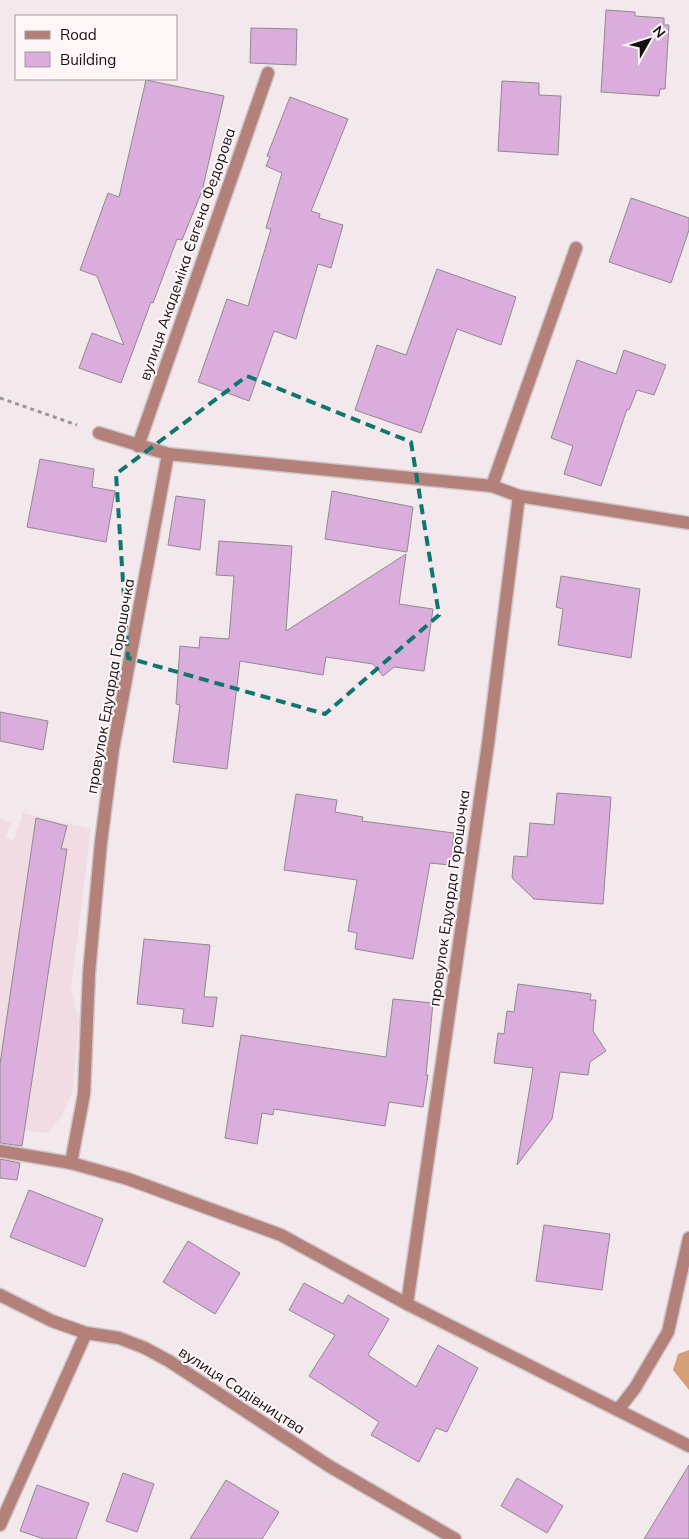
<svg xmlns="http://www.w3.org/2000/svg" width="689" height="1539" viewBox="0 0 689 1539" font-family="Mulish,sans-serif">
	<rect width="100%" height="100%" fill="#f3e8eb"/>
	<path fill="#f1dce3" d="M 23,813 L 91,829 L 71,990 L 79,1020 L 73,1091 L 63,1114 L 48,1133 L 0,1127 L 0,819 L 11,823 L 6,838 L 14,840 Z"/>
	<path fill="#d3a077" d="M 689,1350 L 689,1390 L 673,1370 L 678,1354 Z"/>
	<g fill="#dbaddc" stroke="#908990">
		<path d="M 606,10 L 635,12 L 635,16 L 664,18 L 664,25 L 669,25 L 665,89 L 660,89 L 659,96 L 601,92 Z"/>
		<path d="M 251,28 L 297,29 L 296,65 L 250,63 Z"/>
		<path d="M 146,80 L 224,96 L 202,191 L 182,240 L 177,239 L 153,303 L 151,302 L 121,383 L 79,368 L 92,333 L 124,345 L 97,276 L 80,270 L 108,193 L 119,197 Z"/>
		<path d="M 502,81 L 539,83 L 539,95 L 561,96 L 558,155 L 498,151 Z"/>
		<path d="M 290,97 L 348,119 L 311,211 L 320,214 L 319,218 L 343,225 L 331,268 L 318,264 L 296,339 L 274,331 L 249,401 L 198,382 L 227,299 L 248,306 L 271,229 L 266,228 L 282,173 L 266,166 L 270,157 L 267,156 Z"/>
		<path d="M 631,198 L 689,218 L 689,230 L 671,283 L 609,262 Z"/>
		<path d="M 437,269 L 516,297 L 501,345 L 457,329 L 421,433 L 355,410 L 377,345 L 406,355 Z"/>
		<path d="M 624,350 L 666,365 L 654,395 L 637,390 L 629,410 L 627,409 L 601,486 L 564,474 L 573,446 L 551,438 L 577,360 L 616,374 Z"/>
		<path d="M 40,459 L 94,469 L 92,487 L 115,491 L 106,542 L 27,527 Z"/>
		<path d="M 332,491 L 413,507 L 407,552 L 325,539 Z"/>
		<path d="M 176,496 L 205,500 L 200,550 L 168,545 Z"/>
		<path d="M 219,541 L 292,546 L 286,631 L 406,554 L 399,604 L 433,609 L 424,671 L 394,667 L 383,676 L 373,664 L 326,657 L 323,675 L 240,661 L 227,769 L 173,762 L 180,705 L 176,704 L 180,646 L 199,648 L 200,637 L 229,639 L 234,576 L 216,575 Z"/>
		<path d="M 561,576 L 640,589 L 631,658 L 558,645 L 563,609 L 556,607 Z"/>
		<path d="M 0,712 L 48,721 L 43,750 L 0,741 Z"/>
		<path d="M 557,793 L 611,797 L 603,904 L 534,899 L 512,878 L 514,856 L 527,857 L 530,823 L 554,825 Z"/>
		<path d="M 296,794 L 337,800 L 335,812 L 363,817 L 362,821 L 454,833 L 450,865 L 430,863 L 413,959 L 355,949 L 357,933 L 348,931 L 357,880 L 284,870 Z"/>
		<path d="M 36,818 L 67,826 L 61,849 L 67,849 L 22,1146 L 0,1143 L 0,1064 Z"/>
		<path d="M 144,939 L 210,945 L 204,997 L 217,997 L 213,1027 L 182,1023 L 184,1009 L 137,1004 Z"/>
		<path d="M 518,984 L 591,994 L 590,1000 L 596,1000 L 593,1031 L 606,1051 L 590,1062 L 588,1075 L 560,1072 L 552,1119 L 517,1165 L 533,1068 L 494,1063 L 498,1033 L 504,1034 L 507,1011 L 514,1012 Z"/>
		<path d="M 393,999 L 433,1003 L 426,1075 L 428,1075 L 423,1107 L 389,1102 L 385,1126 L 274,1109 L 273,1115 L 262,1113 L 257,1144 L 225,1138 L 241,1035 L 386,1057 Z"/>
		<path d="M 0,1159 L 20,1163 L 17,1180 L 0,1178 Z"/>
		<path d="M 29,1190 L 103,1219 L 85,1267 L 10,1237 Z"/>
		<path d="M 544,1225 L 610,1234 L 602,1290 L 536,1281 Z"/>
		<path d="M 188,1241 L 240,1273 L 215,1314 L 163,1282 Z"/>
		<path d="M 304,1283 L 343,1304 L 348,1295 L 389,1319 L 368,1355 L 416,1387 L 438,1345 L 478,1368 L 447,1432 L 436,1428 L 419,1462 L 371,1435 L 379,1422 L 309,1376 L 335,1335 L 289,1310 Z"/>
		<path d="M 689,1465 L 689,1539 L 644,1539 Z"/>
		<path d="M 123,1473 L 154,1484 L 137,1532 L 106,1521 Z"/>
		<path d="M 517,1478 L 563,1506 L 547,1533 L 501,1506 Z"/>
		<path d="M 226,1480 L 279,1512 L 262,1539 L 190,1539 Z"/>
		<path d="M 37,1485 L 89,1503 L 76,1539 L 44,1539 L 20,1531 Z"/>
	</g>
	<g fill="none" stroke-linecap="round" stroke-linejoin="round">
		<defs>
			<g id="street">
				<path d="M 576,248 L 492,486 L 519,496 L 689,523"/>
				<path d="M 99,433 L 168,454 L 492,486"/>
				<path d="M 138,446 L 268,73"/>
				<path d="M 0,1151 L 71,1163 L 128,1179 L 281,1235 L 407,1304 L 689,1446"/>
				<path d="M 71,1163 L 84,1094 L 89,973 L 101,842 L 113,749 L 168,454"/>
				<path d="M 0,1295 L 52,1321 L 86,1333 L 119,1338 L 145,1348 L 169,1361 L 329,1466 L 455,1539"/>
				<path d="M 407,1304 L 488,744 L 519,496"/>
				<path d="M 618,1410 L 635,1388 L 668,1332 L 689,1238"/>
				<path d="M 0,1525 L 86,1333"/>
			</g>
		</defs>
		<use href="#street" stroke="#cfc5c8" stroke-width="15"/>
		<path stroke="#9e9598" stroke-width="3" stroke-dasharray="4 4" stroke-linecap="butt" d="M 0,398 L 77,425"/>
		<use href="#street" stroke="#b3817a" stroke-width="12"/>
	</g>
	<path fill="none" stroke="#0f766e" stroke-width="4" stroke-dasharray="10 6" stroke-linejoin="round" d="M 247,376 L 411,442 L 439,615 L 325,714 L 128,658 L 116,474 Z"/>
	<g text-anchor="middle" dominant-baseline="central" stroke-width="4" stroke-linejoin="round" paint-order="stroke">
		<g font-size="15" fill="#141011" stroke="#fff6f8">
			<text transform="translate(187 254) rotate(-71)">вулиця Академіка Євгена Федорова</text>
			<text transform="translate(110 686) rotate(-80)">провулок Едуарда Горошочка</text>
			<text transform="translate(449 898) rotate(-82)">провулок Едуарда Горошочка</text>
			<text transform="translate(242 1390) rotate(33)">вулиця Садівництва</text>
		</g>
	</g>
	<rect x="15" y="15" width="162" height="65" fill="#fff6f8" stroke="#a19a9c"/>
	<rect x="25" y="31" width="25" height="8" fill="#b3817a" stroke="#a19a9c"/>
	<text x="60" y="40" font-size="15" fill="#141011">Road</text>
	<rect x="25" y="52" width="25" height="15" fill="#dbaddc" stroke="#a19a9c"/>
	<text x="60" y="65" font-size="15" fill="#141011">Building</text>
	<g transform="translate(649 40) rotate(51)" stroke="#fff6f8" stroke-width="4" paint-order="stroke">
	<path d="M0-4L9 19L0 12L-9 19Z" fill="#141011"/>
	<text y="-8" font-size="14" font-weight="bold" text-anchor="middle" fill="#141011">N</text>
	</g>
</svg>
